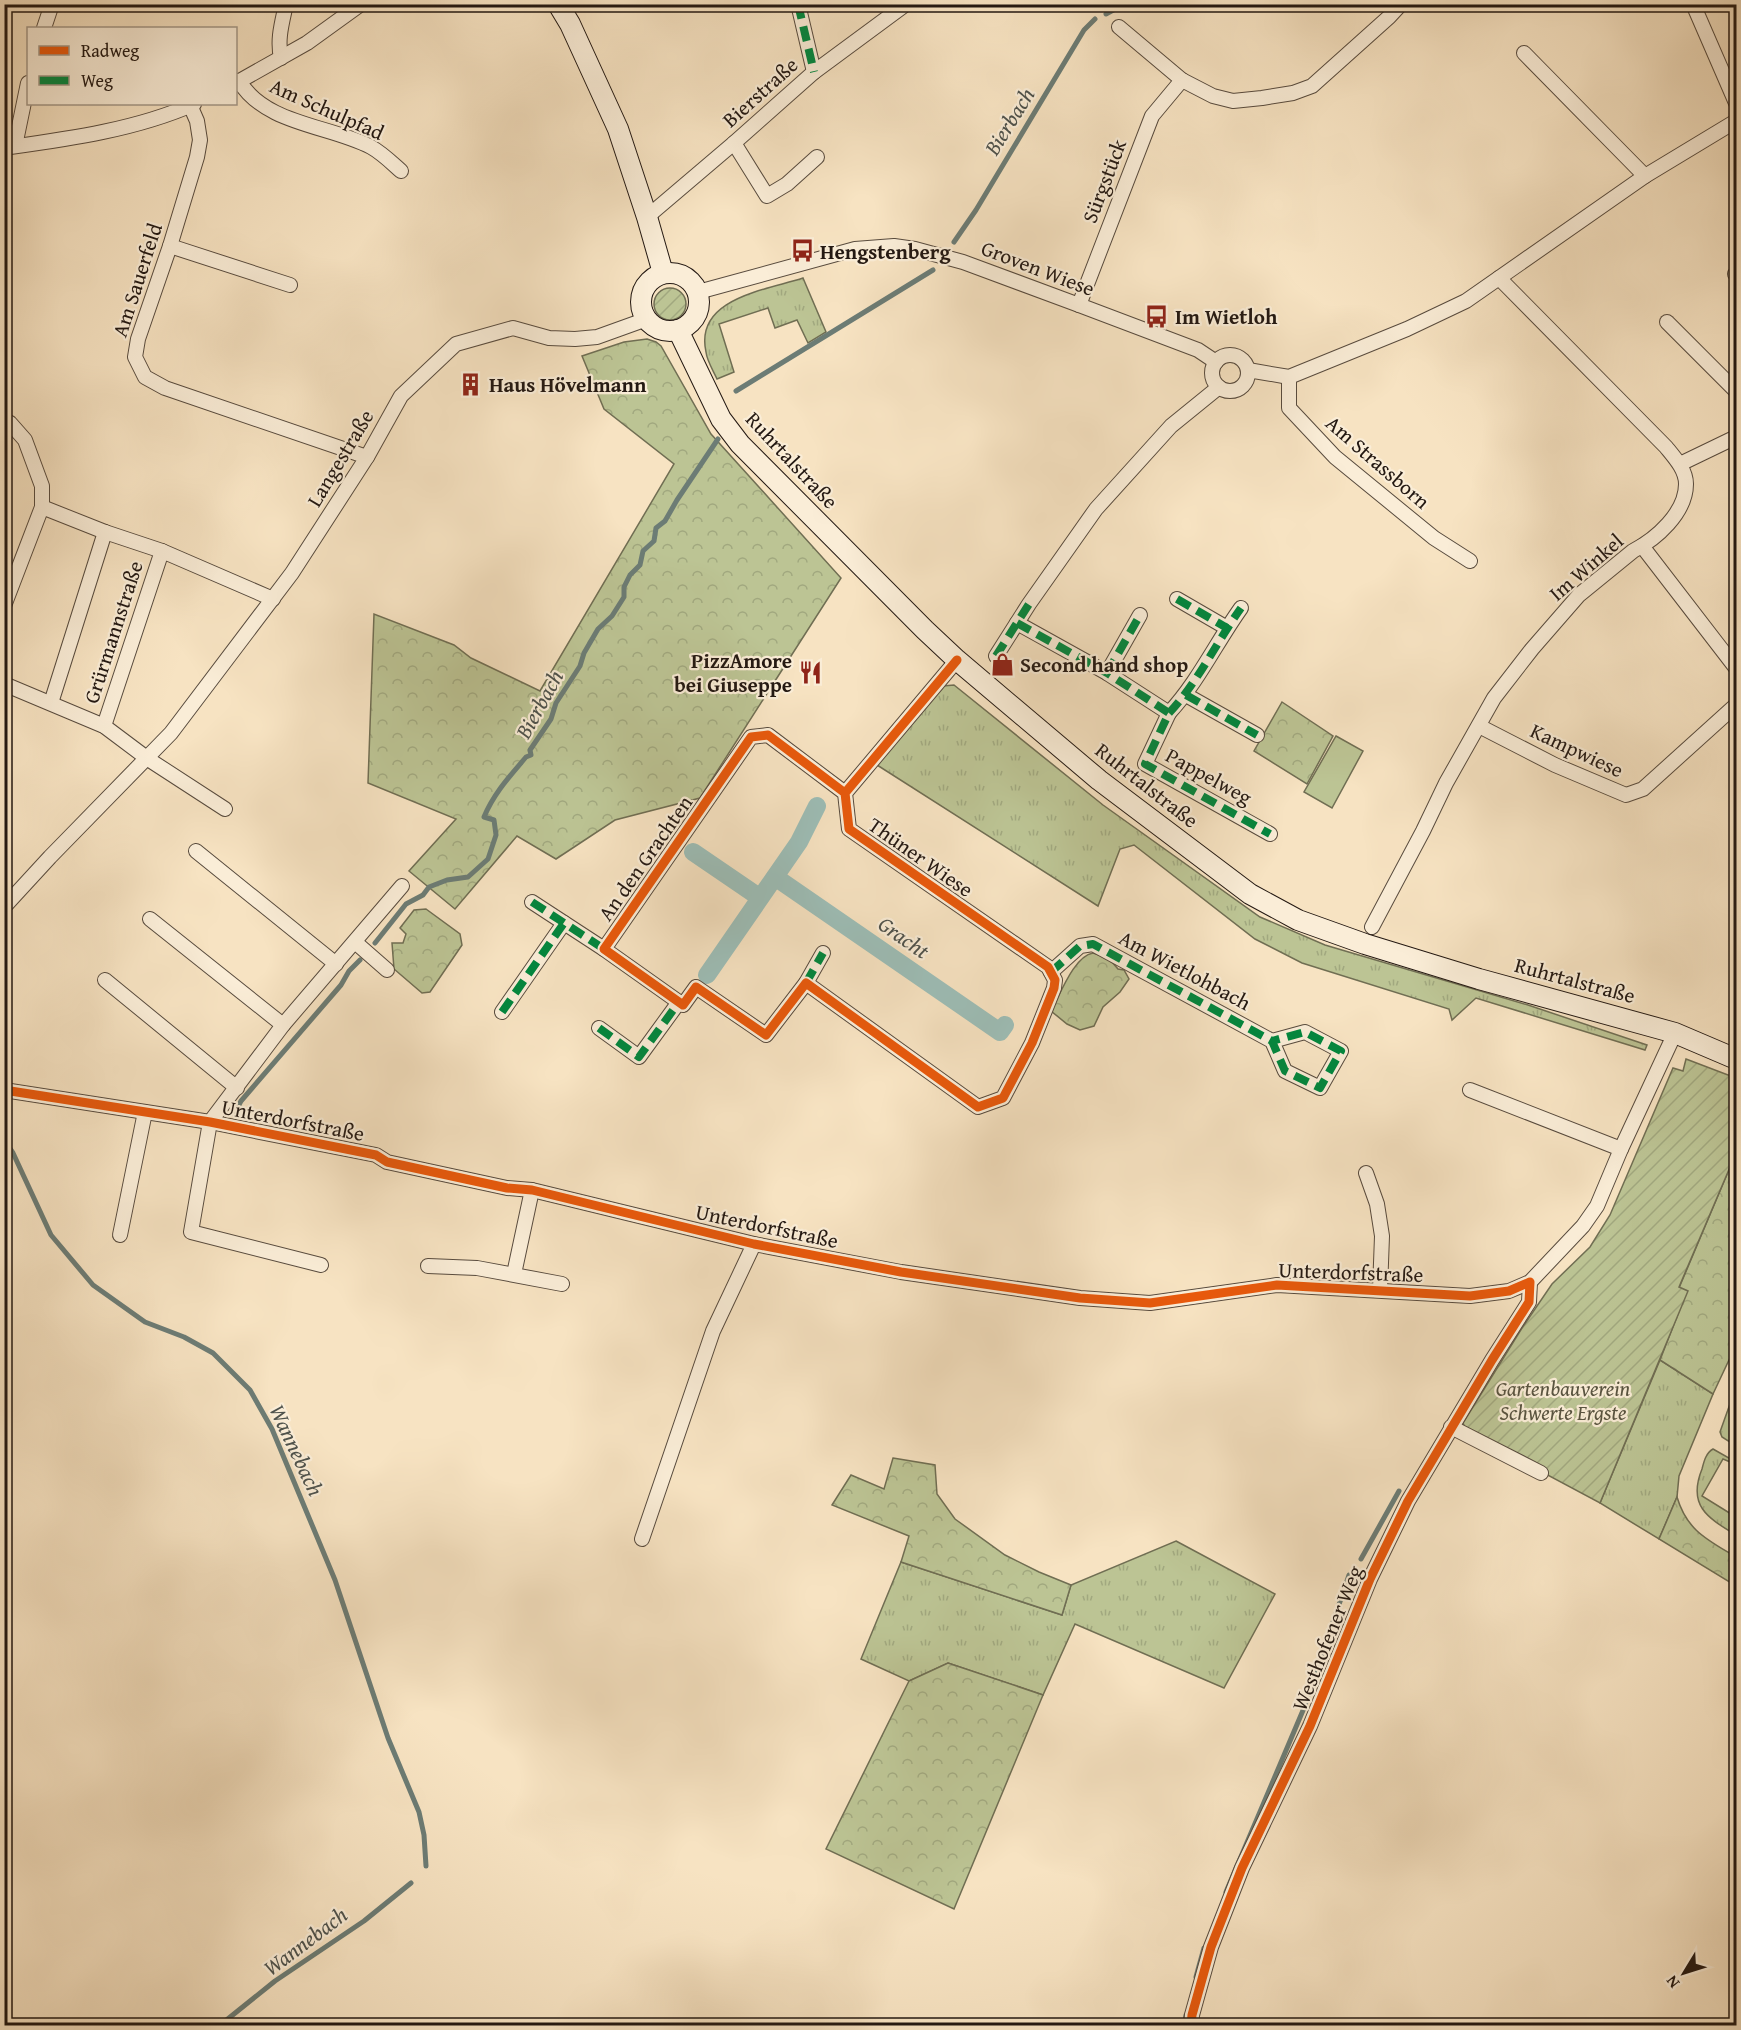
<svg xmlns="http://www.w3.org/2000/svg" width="1741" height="2030" viewBox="0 0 1741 2030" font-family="'Gentium Book Plus',serif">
	<defs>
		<pattern id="grass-tufts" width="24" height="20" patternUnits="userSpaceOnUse" patternTransform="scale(1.5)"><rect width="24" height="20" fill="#bcc494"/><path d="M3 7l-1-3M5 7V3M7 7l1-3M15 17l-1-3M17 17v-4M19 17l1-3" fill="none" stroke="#a1a87f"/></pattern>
		<pattern id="forest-crowns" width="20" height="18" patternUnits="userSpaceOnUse" patternTransform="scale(1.5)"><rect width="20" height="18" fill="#bcc494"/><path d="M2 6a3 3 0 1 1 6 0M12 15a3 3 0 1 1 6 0" fill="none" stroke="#a1a87f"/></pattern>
		<pattern id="garden-furrows" width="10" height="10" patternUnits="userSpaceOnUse" patternTransform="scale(1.5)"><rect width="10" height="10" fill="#bcc494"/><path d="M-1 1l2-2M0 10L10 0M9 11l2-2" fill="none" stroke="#a1a87f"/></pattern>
	</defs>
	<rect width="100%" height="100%" fill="#f7e3c2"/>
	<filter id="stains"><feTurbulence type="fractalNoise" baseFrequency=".00333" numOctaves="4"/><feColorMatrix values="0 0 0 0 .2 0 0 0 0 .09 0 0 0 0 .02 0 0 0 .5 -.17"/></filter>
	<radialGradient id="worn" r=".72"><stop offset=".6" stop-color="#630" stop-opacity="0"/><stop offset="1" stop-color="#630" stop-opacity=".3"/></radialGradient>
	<g fill="url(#grass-tufts)" stroke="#706e53" stroke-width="1.5">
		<path d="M 803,278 L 826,332 L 808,343 L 797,320 L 775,328 L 768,308 L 719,324 L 734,372 L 717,379 C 713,370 707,361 706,352 C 694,298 767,290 803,278 Z"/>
		<path d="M 954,685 L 1103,805 L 1260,917 L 1325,945 L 1528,1005 L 1647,1045 L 1645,1050 L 1476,998 L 1452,1020 L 1449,1009 L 1302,963 L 1255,939 L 1134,845 L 1120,849 L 1098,906 L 877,765 L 943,686 Z"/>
		<path d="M 1660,1360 L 1713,1394 L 1679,1476 L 1677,1497 L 1659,1539 L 1600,1503 Z"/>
		<path d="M 1736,1387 L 1736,1446 L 1722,1437 L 1720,1432 Z"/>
		<path d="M 1713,1449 L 1736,1462 L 1735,1464 L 1723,1459 L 1702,1496 L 1736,1517 L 1736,1535 C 1708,1518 1687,1506 1702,1469 C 1704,1461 1706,1453 1713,1449 Z"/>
		<path d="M 1176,1541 L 1275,1594 L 1224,1688 L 1075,1624 L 1043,1695 L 948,1663 L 909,1681 L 861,1659 L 901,1562 L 1062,1615 L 1071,1585 Z"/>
	</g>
	<g fill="url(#forest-crowns)" stroke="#706e53" stroke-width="1.5">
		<path d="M 647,339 L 656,342 L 661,346 L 711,434 L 841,578 L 700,798 L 615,820 L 556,859 L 517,836 L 455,909 L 409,871 L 456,819 L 368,783 L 374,614 L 454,645 L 471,658 L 540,691 L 674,464 L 604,409 L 582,356 L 624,342 Z"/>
		<path d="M 1282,702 L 1333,736 L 1307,784 L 1254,751 Z"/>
		<path d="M 426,909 L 460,934 L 462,945 L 430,992 L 422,993 L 394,969 L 392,943 L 403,943 L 406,934 L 400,928 L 414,910 Z"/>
		<path d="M 1093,953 C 1104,956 1112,960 1118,969 L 1124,970 L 1129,979 L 1120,992 L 1103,1007 L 1094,1026 L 1080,1030 L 1067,1024 L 1051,1011 C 1060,995 1074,956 1093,953 Z"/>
		<path d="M 1736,1153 L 1736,1345 L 1713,1394 L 1660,1360 L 1687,1291 L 1679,1288 Z"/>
		<path d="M 893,1458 L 935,1465 L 937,1494 L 955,1519 L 1005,1555 L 1039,1572 L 1071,1585 L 1062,1615 L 901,1562 L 909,1536 L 832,1505 L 851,1475 L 884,1489 Z"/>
		<path d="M 1677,1497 C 1687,1531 1708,1540 1736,1557 L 1736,1586 L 1659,1539 Z"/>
		<path d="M 948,1663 L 1043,1695 L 954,1909 L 826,1849 L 909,1681 Z"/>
	</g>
	<g fill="url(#garden-furrows)" stroke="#706e53" stroke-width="1.5">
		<circle cx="670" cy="304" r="16"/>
		<path d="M 1686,1059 L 1736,1078 L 1736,1153 L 1679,1287 L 1688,1291 L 1600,1503 L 1467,1432 L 1463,1423 L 1522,1328 L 1552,1284 L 1590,1247 L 1610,1215 L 1673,1068 L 1683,1071 Z"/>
	</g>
	<path fill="#bcc494" stroke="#706e53" stroke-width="1.5" d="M 1336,736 L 1363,751 L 1332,808 L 1304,792 Z"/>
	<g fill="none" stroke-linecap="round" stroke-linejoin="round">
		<g stroke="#6c7c75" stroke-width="5">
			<path d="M 1106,14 L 1117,8 L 1133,4"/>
			<path d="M 954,242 L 976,210 L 1084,30 L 1095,19"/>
			<path d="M 736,391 L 933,270"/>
			<path d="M 375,943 L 406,904 L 423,895 L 429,887 L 447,880 L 468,877 L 488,859 L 496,835 L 494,820 L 484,817 C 494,793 510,776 526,757 L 531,755 L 530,750 L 551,719 L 556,703 L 580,666 L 584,653 L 598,629 L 612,616 L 624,597 L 624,587 L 630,575 L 640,565 L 643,551 L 654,541 L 656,528 L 665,521 L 677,500 L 718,439"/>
			<path d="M 234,1114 L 241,1101 L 341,985 L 349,971 L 360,960"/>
			<path d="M 4,1140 L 13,1153 L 51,1235 L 93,1285 L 145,1322 L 184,1337 L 213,1353 L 250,1390 L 272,1429 L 335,1580 L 388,1738 L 419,1812 L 424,1835 L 426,1866"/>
			<path d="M 1361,1559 L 1399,1491"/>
			<path d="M 1226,1892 L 1304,1708 L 1349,1575"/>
			<path d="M 1196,1977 L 1204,1948"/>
			<path d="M 219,2026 L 275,1981 L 364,1921 L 411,1883"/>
			<path d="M 1184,2026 L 1186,2015"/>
		</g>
		<g stroke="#9dbeb7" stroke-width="18">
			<path d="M 693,852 L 759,897"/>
			<path d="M 775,877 L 1000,1032 L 1005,1025"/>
			<path d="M 707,975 L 799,842 L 817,806"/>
		</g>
		<defs>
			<g id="minor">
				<path d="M 798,4 L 814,72"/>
				<path d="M 1693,4 L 1736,103"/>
				<path d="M 1119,27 L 1182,80 L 1213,96 L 1233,101 L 1262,98 L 1293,93 L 1312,86 L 1389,17 L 1401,4"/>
				<path d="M 44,28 L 52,4"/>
				<path d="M 1524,53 L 1645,176"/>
				<path d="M 281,58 C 277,39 282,23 286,4"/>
				<path d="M 239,81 C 266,125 329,125 371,147 C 382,153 392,163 401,171"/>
				<path d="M 236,83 L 307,43 L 361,4"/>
				<path d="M 190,105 L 197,121 L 200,140 L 197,157 L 170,246 L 138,339 L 135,357 L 145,377 L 165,388 L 367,457"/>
				<path d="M 734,143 L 767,196 L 787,184 L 817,157"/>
				<path d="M 15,146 L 28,83"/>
				<path d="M 4,148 C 68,139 135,130 194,104"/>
				<path d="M 647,217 L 734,143 L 814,72 L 906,4"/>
				<path d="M 170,246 L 290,285"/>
				<path d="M 1735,274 L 1736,275"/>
				<path d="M 698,292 L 855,249 L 894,246 L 915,249 L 963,262 L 1079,305 L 1198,350 L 1216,362"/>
				<path d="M 1079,305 L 1152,116 L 1182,80"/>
				<path d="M 1667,322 L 1736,391"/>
				<circle cx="1230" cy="373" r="18"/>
				<path d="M 1248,370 L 1289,377 L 1407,329 L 1466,301 L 1645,176 L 1736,121"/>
				<path d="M 1289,377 L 1289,408 L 1335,457 L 1434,538 L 1470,561"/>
				<path d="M 4,420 L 10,423 L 25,440 L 42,486 L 42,507 L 4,606"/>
				<path d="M 1680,464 L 1736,437"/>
				<path d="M 42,507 L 105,532 L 162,551"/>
				<path d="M 1642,546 L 1736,668"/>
				<path d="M 1177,599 L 1227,628"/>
				<path d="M 1017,623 L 1107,673 L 1169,713 L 1145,764 L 1270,834"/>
				<path d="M 996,656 L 1029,604 L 1096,509 L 1171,426 L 1219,387"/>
				<path d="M 1107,673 L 1140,615"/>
				<path d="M 4,684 L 104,726 L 148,759 L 225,809"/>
				<path d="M 1186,695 L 1257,735"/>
				<path d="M 51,703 L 105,532"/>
				<path d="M 1169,713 C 1198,682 1216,643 1241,608"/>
				<path d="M 104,726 L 162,551 L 273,599"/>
				<path d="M 1479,726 L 1555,765 L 1626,795 L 1643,789 L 1736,705"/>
				<path d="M 845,793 L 768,735 L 751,737 L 604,949 L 683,1005 L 696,987 L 766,1035 L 806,983 L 978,1107 L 1003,1098 L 1032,1043 L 1054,988 L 1055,980 L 1048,967 L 849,829 L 845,793 L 957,660"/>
				<path d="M 196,851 L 336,964"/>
				<path d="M 532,902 L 604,949"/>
				<path d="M 4,907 L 50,857 L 171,733 L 292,573 L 367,457 L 401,396 L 456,344 L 513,328 L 549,338 L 575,339 L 597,337 L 647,319"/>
				<path d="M 150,919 L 283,1025"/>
				<path d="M 1372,927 L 1423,831 L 1446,783 L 1494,698 L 1532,649 L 1579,595 L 1633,551 C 1656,539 1686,513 1686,484 C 1686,470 1675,458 1666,447 L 1499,278"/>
				<path d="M 355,942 L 387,970"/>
				<path d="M 1051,972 L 1080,946 L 1093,944 L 1272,1041 L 1285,1071 L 1320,1088 L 1341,1051 L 1305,1032 L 1272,1041"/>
				<path d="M 105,980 L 237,1088"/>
				<path d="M 806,983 L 823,953"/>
				<path d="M 502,1012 L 564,923"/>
				<path d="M 599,1028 L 639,1057 L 679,1002"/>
				<path d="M 4,1090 L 210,1122 L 376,1155 L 387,1162 L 507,1188 L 532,1190 L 754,1244 L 901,1272 L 1080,1298 L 1150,1303 L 1277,1285 L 1470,1296 L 1509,1291 L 1530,1282 L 1583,1226 L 1597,1206 L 1621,1149 L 1675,1033"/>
				<path d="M 1470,1090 L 1621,1149"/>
				<path d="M 1366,1173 L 1377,1204 L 1382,1236 L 1380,1290"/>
				<path d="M 120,1235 L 145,1112"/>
				<path d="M 321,1265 L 191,1232 L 210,1122 L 283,1025 L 402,886"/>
				<path d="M 428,1266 L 477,1268 L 562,1284"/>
				<path d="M 514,1274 L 532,1190"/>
				<path d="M 1451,1427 L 1541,1473"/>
				<path d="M 642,1539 L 713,1331 L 754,1244"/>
				<path d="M 1191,2026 L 1192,2015 L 1211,1947 L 1242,1868 L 1310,1726 L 1370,1579 L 1408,1501 L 1492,1360 L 1529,1302 L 1530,1282"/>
			</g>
			<g id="secondary">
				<path d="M 558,4 L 570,24 L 618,129 L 647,217 L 663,273"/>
				<circle cx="670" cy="302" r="29"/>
				<path d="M 678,330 L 721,419 L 740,444 L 925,630 L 957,660 L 1099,780 L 1250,894 L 1298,920 L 1365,944 L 1479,979 L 1675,1033 L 1736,1059"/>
			</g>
		</defs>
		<use href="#minor" stroke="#584b3e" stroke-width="16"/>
		<use href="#secondary" stroke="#231812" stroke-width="22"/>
		<use href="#minor" stroke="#faedd7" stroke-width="14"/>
		<use href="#secondary" stroke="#faedd7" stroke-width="20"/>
		<g stroke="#00873e" stroke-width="8" stroke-dasharray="15 8" stroke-linecap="butt">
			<path d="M 798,4 L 814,72"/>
			<path d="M 1177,599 L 1227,628"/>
			<path d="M 1017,623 L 1107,673 L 1169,713 L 1145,764 L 1270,834"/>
			<path d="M 996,656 L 1029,604"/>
			<path d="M 1107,673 L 1140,615"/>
			<path d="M 1186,695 L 1257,735"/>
			<path d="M 1169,713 C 1198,682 1216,643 1241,608"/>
			<path d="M 532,902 L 604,949"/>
			<path d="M 1051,972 L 1080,946 L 1093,944 L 1272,1041 L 1285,1071 L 1320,1088 L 1341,1051 L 1305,1032 L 1272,1041"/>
			<path d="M 806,983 L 823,953"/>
			<path d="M 502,1012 L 564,923"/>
			<path d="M 599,1028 L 639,1057 L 679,1002"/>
		</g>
		<defs>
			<g id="cycleway">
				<path d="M 845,793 L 768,735 L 751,737 L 604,949 L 683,1005 L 696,987 L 766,1035 L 806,983 L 978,1107 L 1003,1098 L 1032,1043 L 1054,988 L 1055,980 L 1048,967 L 849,829 L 845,793 L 957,660"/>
				<path d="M 4,1090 L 210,1122 L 376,1155 L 387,1162 L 507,1188 L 532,1190 L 754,1244 L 901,1272 L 1080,1298 L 1150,1303 L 1277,1285 L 1470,1296 L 1509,1291 L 1530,1282 L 1529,1302 L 1492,1360 L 1408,1501 L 1370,1579 L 1310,1726 L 1242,1868 L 1211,1947 L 1192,2015 L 1191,2026"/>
			</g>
		</defs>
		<use href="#cycleway" stroke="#faedd7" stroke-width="13"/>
		<use href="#cycleway" stroke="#e8590c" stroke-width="9"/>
	</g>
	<defs>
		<symbol id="bus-bare" viewBox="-9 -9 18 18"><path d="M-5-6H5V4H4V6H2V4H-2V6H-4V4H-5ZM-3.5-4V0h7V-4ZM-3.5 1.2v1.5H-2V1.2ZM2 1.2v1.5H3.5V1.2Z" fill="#8f2418" stroke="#faedd7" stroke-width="2.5" paint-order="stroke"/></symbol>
		<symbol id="building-bare" viewBox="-9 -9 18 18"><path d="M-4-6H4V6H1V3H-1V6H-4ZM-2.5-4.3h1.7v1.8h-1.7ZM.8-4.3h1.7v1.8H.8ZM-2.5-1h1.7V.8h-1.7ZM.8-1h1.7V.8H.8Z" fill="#8f2418" stroke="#faedd7" stroke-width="2.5" paint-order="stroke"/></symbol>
		<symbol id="shop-bare" viewBox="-9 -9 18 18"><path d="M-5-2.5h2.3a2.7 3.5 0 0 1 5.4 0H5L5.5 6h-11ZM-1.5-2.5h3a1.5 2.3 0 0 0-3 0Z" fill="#8f2418" stroke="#faedd7" stroke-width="2.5" paint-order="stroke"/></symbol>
		<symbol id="restaurant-bare" viewBox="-9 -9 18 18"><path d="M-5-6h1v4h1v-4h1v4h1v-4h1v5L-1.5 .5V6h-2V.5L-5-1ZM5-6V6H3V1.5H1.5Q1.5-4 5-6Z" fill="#8f2418" stroke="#faedd7" stroke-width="2.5" paint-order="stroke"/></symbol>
	</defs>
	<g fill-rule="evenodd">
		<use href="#bus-bare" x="786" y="234" width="33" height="33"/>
		<use href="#bus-bare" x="1140" y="300" width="33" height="33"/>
		<use href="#building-bare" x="454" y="368" width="33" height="33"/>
		<use href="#shop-bare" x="986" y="648" width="33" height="33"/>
		<use href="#restaurant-bare" x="794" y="656" width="33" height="33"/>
	</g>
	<g text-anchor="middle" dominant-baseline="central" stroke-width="4.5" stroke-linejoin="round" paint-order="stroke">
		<g font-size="21" fill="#231812" stroke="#faedd7">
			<text transform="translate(760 92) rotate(-42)">Bierstraße</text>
			<text transform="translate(327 109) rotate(24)">Am Schulpfad</text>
			<text transform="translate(1104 181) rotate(-69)">Sürgstück</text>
			<text transform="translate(1038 268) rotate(21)">Groven Wiese</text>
			<text transform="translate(137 280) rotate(-72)">Am Sauerfeld</text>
			<text transform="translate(340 458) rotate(-59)">Langestraße</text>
			<text transform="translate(792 460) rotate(47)">Ruhrtalstraße</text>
			<text transform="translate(1378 462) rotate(41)">Am Strassborn</text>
			<text transform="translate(1586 567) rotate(-41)">Im Winkel</text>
			<text transform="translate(113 632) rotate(-72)">Grürmannstraße</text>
			<text transform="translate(1577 750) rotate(25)">Kampwiese</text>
			<text transform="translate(1209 776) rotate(29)">Pappelweg</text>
			<text transform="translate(1147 785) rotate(38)">Ruhrtalstraße</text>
			<text transform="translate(921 857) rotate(35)">Thüner Wiese</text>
			<text transform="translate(645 858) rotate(-55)">An den Grachten</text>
			<text transform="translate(1185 970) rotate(28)">Am Wietlohbach</text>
			<text transform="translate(1575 980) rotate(15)">Ruhrtalstraße</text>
			<text transform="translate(293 1120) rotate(11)">Unterdorfstraße</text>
			<text transform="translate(767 1226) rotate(12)">Unterdorfstraße</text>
			<text transform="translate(1351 1272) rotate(2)">Unterdorfstraße</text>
			<text transform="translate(1327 1638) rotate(-68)">Westhofener Weg</text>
		</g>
		<g font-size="21" font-weight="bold" fill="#231812" stroke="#faedd7" text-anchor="start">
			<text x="820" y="251">Hengstenberg</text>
			<text x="1175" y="316">Im Wietloh</text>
			<text x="489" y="384">Haus Hövelmann</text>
			<text x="792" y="660" text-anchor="end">PizzAmore<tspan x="792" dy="24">bei Giuseppe</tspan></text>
			<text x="1020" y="664">Second hand shop</text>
		</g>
		<g font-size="21" font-style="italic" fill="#595440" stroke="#faedd7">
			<text x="1563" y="1388">Gartenbauverein<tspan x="1563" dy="24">Schwerte Ergste</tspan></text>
		</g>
		<g font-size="22" font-style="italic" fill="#4e524c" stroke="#faedd7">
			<text transform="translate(1009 121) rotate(-58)">Bierbach</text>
			<text transform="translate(539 704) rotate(-61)">Bierbach</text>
			<text transform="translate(904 937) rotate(35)">Gracht</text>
			<text transform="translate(297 1450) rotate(65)">Wannebach</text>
			<text transform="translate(305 1941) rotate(-37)">Wannebach</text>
		</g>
	</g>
	<rect width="1741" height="2030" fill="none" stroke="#f7e3c2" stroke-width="24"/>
	<rect x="6" y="6" width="1729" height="2018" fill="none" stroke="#231812" stroke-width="3"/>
	<rect x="12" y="12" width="1717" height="2006" fill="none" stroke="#231812" stroke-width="1.5"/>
	<rect x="27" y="27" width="210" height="78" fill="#faedd7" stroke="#a49888" stroke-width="1.5"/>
	<rect x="39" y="46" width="30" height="9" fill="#e8590c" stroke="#a49888" stroke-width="1.5"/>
	<text x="81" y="57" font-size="18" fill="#231812">Radweg</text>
	<rect x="39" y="76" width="30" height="9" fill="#00873e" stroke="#a49888" stroke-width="1.5"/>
	<text x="81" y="87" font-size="18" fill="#231812">Weg</text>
	<g transform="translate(1684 1973) rotate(232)" stroke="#faedd7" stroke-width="4.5" paint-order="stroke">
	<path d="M0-4.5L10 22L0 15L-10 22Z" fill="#231812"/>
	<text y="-9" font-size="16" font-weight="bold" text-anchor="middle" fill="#231812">N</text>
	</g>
	<rect width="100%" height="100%" filter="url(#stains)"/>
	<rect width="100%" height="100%" fill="url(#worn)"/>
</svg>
